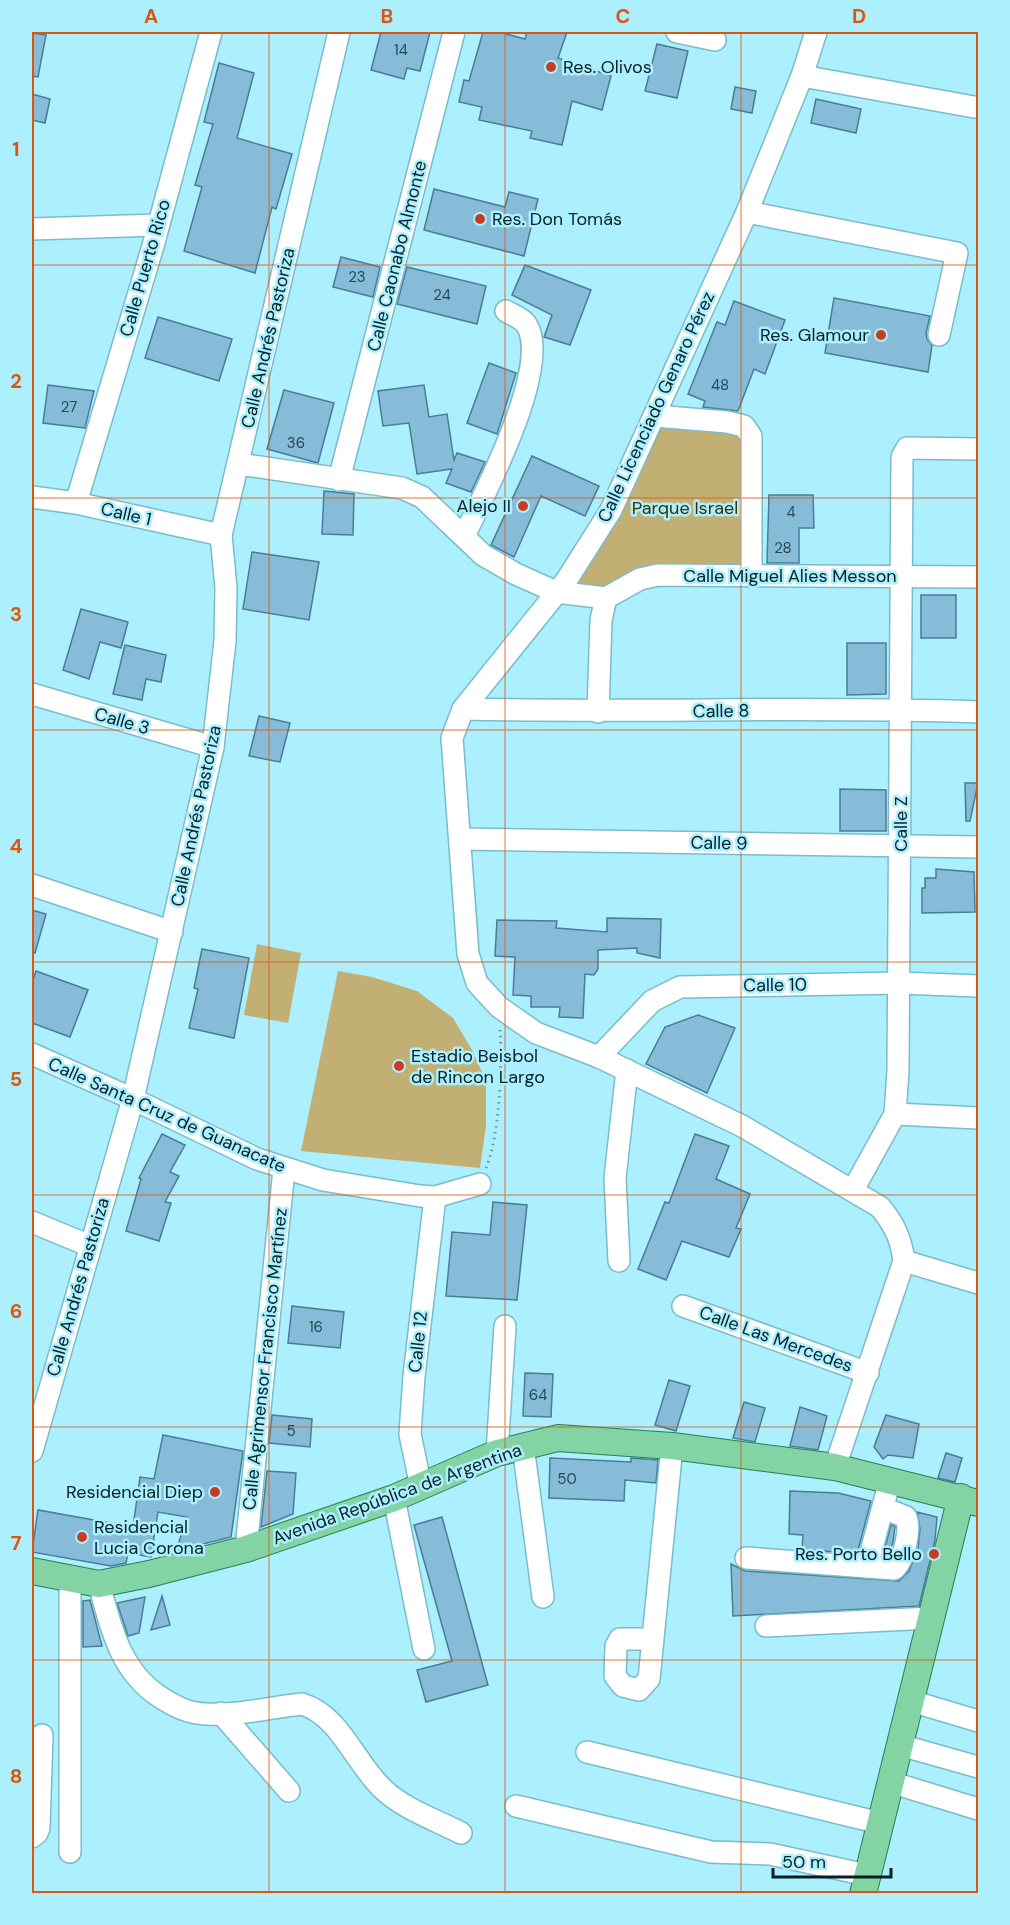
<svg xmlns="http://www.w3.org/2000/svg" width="1010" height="1925" viewBox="0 0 1010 1925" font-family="'DM Sans',sans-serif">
	<rect width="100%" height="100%" fill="#aceffe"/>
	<g fill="#c2af74">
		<path d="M 655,416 L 744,426 L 751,576 L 658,575 L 606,598 L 566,581 Z"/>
		<path d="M 257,944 L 301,953 L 288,1023 L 244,1015 Z"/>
		<path d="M 338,971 L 372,977 L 417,991 L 453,1018 L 472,1050 L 486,1081 L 486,1126 L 480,1168 L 301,1151 Z"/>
	</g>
	<g fill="#87bcd9" stroke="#487c97" stroke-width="1.5">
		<path d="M 381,32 L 430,32 L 420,71 L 407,68 L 404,79 L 371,70 Z"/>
		<path d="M 483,32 L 499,32 L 525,39 L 527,32 L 567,32 L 558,58 L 611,76 L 602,110 L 572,101 L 562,145 L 530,138 L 532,131 L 479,120 L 482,107 L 459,102 L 464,80 L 469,81 Z"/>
		<path d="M 32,33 L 46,35 L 38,77 L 32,76 Z"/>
		<path d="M 657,44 L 688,51 L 677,98 L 645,91 Z"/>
		<path d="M 219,63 L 254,73 L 237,138 L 292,154 L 276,209 L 272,207 L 255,273 L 184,251 L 202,187 L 195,185 L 213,124 L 204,122 Z"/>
		<path d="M 735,87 L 756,91 L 752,113 L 731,109 Z"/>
		<path d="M 32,94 L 50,99 L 45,123 L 32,120 Z"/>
		<path d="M 816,99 L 861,109 L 856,133 L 811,123 Z"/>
		<path d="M 434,189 L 505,207 L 509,192 L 538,199 L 524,256 L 424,230 Z"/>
		<path d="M 341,257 L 380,267 L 373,297 L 333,287 Z"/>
		<path d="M 525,265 L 591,290 L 570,345 L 544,337 L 552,315 L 512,295 Z"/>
		<path d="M 407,267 L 486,286 L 477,324 L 397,304 Z"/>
		<path d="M 834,298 L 930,316 L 926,333 L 927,339 L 932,345 L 928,372 L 825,353 Z"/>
		<path d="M 734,301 L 785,320 L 765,374 L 754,369 L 738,411 L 703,407 L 705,401 L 688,394 L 717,322 L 725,325 Z"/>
		<path d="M 158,317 L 232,339 L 219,381 L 145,358 Z"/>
		<path d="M 489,363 L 516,373 L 497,434 L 467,423 Z"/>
		<path d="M 48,385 L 94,391 L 85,428 L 43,423 Z"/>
		<path d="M 424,385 L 429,417 L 447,414 L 454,460 L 457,453 L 485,462 L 471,492 L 446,483 L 452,469 L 417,474 L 409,423 L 383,426 L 378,391 Z"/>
		<path d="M 284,390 L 334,403 L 318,463 L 267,449 Z"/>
		<path d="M 532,456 L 599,486 L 585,516 L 541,496 L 514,557 L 491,545 Z"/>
		<path d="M 324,491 L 354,494 L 353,535 L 322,534 Z"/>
		<path d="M 769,495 L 813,495 L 814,528 L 799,528 L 799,563 L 767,563 Z"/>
		<path d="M 252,552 L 319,562 L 309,620 L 243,609 Z"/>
		<rect x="921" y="595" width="35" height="43"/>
		<path d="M 81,609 L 128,622 L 121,648 L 100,642 L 89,679 L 63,670 Z"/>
		<path d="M 847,643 L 886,643 L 886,694 L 847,695 Z"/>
		<path d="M 125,645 L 166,655 L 161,682 L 146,679 L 142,700 L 113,694 Z"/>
		<path d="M 259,716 L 290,723 L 280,762 L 249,756 Z"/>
		<path d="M 965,783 L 978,783 L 970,821 L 966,821 Z"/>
		<path d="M 840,789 L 886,790 L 886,831 L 840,831 Z"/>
		<path d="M 936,869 L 974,872 L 975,912 L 922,913 L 922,888 L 925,888 L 925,878 L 936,878 Z"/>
		<path d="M 32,910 L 46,914 L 35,953 L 32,952 Z"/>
		<path d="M 607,918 L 661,919 L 660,958 L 637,953 L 637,948 L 598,950 L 598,969 L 594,975 L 585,974 L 583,1018 L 559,1017 L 560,1007 L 531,1007 L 531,996 L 513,995 L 515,957 L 495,956 L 497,920 L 557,921 L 556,928 L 607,932 Z"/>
		<path d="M 202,949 L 249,958 L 234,1038 L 189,1028 L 198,989 L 194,988 Z"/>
		<path d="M 36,971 L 88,990 L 70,1037 L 32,1023 L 32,983 Z"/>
		<path d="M 698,1015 L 735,1028 L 707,1093 L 646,1064 L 665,1027 Z"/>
		<path d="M 162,1134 L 185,1145 L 170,1172 L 179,1176 L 165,1202 L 171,1203 L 159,1241 L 126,1231 L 141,1179 L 139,1178 Z"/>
		<path d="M 695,1134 L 729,1146 L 716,1179 L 750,1194 L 736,1228 L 741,1229 L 729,1257 L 682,1241 L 666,1280 L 638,1269 L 665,1202 L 669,1203 Z"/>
		<path d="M 493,1202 L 527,1205 L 517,1300 L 446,1296 L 452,1232 L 490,1235 Z"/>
		<path d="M 292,1306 L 344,1312 L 340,1348 L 288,1343 Z"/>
		<path d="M 525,1373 L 553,1374 L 551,1417 L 523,1416 Z"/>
		<path d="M 669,1380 L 690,1386 L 676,1431 L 655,1425 Z"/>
		<path d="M 744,1402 L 765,1408 L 755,1442 L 733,1438 Z"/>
		<path d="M 800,1407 L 827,1416 L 818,1450 L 790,1446 Z"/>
		<path d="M 272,1415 L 312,1419 L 310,1447 L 269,1443 Z"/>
		<path d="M 886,1415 L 919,1424 L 913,1458 L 888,1455 L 883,1459 L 874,1447 Z"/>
		<path d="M 163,1435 L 243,1451 L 231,1537 L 176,1551 L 187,1517 L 158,1512 L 151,1557 L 128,1553 L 126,1563 L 111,1566 L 32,1552 L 38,1510 L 133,1527 L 140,1477 L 154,1479 Z"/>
		<path d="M 946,1453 L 962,1458 L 955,1482 L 938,1478 Z"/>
		<path d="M 550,1458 L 631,1462 L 631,1458 L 658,1460 L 656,1483 L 625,1480 L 624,1501 L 549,1498 Z"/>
		<path d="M 267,1471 L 296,1473 L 293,1514 L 261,1527 Z"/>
		<path d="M 790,1491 L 838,1493 L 871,1501 L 857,1554 L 802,1549 L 803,1535 L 789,1534 Z"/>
		<path d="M 917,1512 L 937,1517 L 935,1540 L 919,1606 L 733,1616 L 731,1564 L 745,1571 L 899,1581 L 909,1571 L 918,1548 L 920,1529 Z"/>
		<path d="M 442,1517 L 488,1685 L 426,1702 L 417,1670 L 452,1661 L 414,1525 Z"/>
		<path d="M 891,1525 L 895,1526 L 893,1542 L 888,1556 L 883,1555 Z"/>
		<path d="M 162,1596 L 170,1625 L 151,1630 Z"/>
		<path d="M 145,1597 L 139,1633 L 128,1636 L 117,1603 Z"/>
		<path d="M 90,1600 L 102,1646 L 83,1647 L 83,1601 Z"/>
	</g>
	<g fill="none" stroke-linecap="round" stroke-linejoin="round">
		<defs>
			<g id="minor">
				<path d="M 677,32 L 715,40"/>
				<path d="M 816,32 L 802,76 L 747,212 L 611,510 L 566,581 L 463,709 L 452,738 L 468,954 L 477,983 L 499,1007 L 536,1033 L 599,1057 L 742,1126 L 880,1207 C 894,1224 901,1238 904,1261 L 835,1467"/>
				<path d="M 802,76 L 974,107"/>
				<path d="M 747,212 L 957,253 L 939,335"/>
				<path d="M 32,229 L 158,225"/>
				<path d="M 655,416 L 727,422 L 744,426 L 751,436 L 751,576"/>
				<path d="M 239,464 L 402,488 L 422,497 L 483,555 L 516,574 L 556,592 L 606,598"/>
				<path d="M 339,480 L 454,32"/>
				<path d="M 32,497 L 76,503 L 221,535"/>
				<path d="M 76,503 L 153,246 L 211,32"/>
				<path d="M 464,536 C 484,495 553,364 526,324 C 522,318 512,315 506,311"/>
				<path d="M 606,598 L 640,579 L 658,575 L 978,577"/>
				<path d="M 32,694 L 213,747"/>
				<path d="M 463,709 C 635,713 807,706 978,712"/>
				<path d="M 598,712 L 601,620 L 606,598"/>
				<path d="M 460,839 L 978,847"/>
				<path d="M 32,885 L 172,932"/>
				<path d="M 32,1054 L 133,1099 L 257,1159 L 323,1180 L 420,1196 L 435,1197 L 480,1184"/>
				<path d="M 599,1057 L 652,1001 L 680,987 L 900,983 L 978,986"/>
				<path d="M 895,1114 L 978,1118"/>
				<path d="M 853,1190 L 895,1114 L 898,1071 L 902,457 L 907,448 L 978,449"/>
				<path d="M 32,1222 L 90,1246"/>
				<path d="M 619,1261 L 615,1178 L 627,1070"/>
				<path d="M 904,1261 L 978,1283"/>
				<path d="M 683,1306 L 868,1373"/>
				<path d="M 523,1446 L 543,1597"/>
				<path d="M 32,1451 L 133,1099 L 213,747 L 225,641 L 226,588 L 221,535 L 339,32"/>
				<path d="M 497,1453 L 505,1326"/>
				<path d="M 421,1487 L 410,1434 L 414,1376 L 435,1197"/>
				<path d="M 394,1498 L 424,1649"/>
				<path d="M 246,1549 L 284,1169"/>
				<path d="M 746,1558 L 867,1567 L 890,1480"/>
				<path d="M 867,1567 L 894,1569 C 904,1561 911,1529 906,1517 L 883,1508"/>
				<path d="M 70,1580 L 70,1852"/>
				<path d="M 99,1584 C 111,1628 120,1671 160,1697 C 176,1707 187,1713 206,1714 C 237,1716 271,1707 302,1704 C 341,1716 355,1764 384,1790 C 404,1809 436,1820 461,1833"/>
				<path d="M 766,1626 L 931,1618"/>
				<path d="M 653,1639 L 620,1639 L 616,1646 L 615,1676 L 623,1686 L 639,1690 L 649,1679 L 672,1446"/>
				<path d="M 911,1701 L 978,1721"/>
				<path d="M 221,1713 L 289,1791"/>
				<path d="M 900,1745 L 978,1767"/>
				<path d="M 587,1752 L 880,1823"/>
				<path d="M 890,1782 L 978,1809"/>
				<path d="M 516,1806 L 711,1852 L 770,1854 L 867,1875"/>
				<path d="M 32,1837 L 37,1833 L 39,1828 L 42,1735"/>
			</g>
			<g id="major">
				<path d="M 32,1571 L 99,1584 L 149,1574 L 246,1549 L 394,1498 L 497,1453 L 558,1438 L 672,1446 L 835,1467 L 978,1503"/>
				<path d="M 863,1894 L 961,1497"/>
			</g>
		</defs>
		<use href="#minor" stroke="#7abcca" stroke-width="24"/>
		<use href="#major" stroke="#228251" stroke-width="28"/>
		<path stroke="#6b9ea9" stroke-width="3" stroke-dasharray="1.5 4.5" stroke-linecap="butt" d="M 486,1168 C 500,1135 502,1067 500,1029"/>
		<use href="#minor" stroke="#fff" stroke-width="21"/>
		<use href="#major" stroke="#84d3a4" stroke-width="26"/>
	</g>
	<path fill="none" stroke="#dd560d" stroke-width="1.5" stroke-opacity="0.55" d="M 269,32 L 269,1894M 505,32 L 505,1894M 741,32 L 741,1894M 32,265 L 978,265M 32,498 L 978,498M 32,730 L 978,730M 32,962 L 978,962M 32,1195 L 978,1195M 32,1427 L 978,1427M 32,1660 L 978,1660"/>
	<g fill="#c73c22" stroke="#aceffe" stroke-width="2">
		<circle cx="551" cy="67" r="6"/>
		<circle cx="480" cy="219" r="6"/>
		<circle cx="881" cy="335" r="6"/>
		<circle cx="523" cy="506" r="6"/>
		<circle cx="399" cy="1066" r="6"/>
		<circle cx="215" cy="1492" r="6"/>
		<circle cx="82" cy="1537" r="6"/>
		<circle cx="934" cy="1554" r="6"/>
	</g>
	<g text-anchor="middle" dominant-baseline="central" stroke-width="5" stroke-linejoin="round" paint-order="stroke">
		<g font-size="15" fill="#264853">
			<text x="401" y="50">14</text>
			<text x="357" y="277">23</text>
			<text x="442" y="295">24</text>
			<text x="720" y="385">48</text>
			<text x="69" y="407">27</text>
			<text x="296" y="443">36</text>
			<text x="791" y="512">4</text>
			<text x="783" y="548">28</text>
			<text x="316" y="1327">16</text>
			<text x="538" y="1395">64</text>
			<text x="291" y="1431">5</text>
			<text x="567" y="1479">50</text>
		</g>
		<g font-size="18" fill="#052126" stroke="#aceffe" text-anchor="start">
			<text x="563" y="67">Res. Olivos</text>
			<text x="492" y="219">Res. Don Tomás</text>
			<text x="869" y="335" text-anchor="end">Res. Glamour</text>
			<text x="511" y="506" text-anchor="end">Alejo II</text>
			<text x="411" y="1056">Estadio Beisbol<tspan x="411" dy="21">de Rincon Largo</tspan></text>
			<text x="203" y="1492" text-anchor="end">Residencial Diep</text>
			<text x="94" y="1527">Residencial<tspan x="94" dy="21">Lucia Corona</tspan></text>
			<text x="922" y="1554" text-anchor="end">Res. Porto Bello</text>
		</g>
		<g font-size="18" fill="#052126" stroke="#aceffe">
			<text transform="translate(397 256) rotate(-76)">Calle Caonabo Almonte</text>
			<text transform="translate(145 268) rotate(-74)">Calle Puerto Rico</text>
			<text transform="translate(268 338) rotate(-77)">Calle Andrés Pastoriza</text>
			<text transform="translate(656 407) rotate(-65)">Calle Licenciado Genaro Pérez</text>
			<text transform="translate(126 514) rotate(13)">Calle 1</text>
			<text x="790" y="576">Calle Miguel Alies Messon</text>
			<text transform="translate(721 711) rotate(-1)">Calle 8</text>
			<text transform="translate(122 721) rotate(16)">Calle 3</text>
			<text transform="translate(196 816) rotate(-78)">Calle Andrés Pastoriza</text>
			<text transform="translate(901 824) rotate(-90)">Calle Z</text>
			<text transform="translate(719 843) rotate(1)">Calle 9</text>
			<text transform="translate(775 985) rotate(-1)">Calle 10</text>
			<text transform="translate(167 1115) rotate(24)">Calle Santa Cruz de Guanacate</text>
			<text transform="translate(78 1287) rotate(-74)">Calle Andrés Pastoriza</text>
			<text transform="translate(776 1339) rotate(20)">Calle Las Mercedes</text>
			<text transform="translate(418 1342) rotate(-84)">Calle 12</text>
			<text transform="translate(265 1359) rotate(-84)">Calle Agrimensor Francisco Martínez</text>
			<text transform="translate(397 1494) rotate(-20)">Avenida República de Argentina</text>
		</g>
		<g font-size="18" fill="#3c3002" stroke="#aceffe">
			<text x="685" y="508">Parque Israel</text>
		</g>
	</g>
	<rect width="1010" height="1925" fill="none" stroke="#aceffe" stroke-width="66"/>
	<path d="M773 1868v9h118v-9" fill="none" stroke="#052126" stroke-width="3"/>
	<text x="782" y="1868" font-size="18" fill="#052126" stroke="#aceffe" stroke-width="4.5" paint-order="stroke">50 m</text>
	<rect x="33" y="33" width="944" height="1859" fill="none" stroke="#dd560d" stroke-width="2"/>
	<g font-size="20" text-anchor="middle" font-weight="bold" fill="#dd560d">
		<text x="151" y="23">A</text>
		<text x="387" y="23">B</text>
		<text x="623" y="23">C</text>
		<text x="859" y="23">D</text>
		<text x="16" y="156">1</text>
		<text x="16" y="388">2</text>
		<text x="16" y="621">3</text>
		<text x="16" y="853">4</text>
		<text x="16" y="1086">5</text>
		<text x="16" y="1318">6</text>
		<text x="16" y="1550">7</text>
		<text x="16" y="1783">8</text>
	</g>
</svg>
